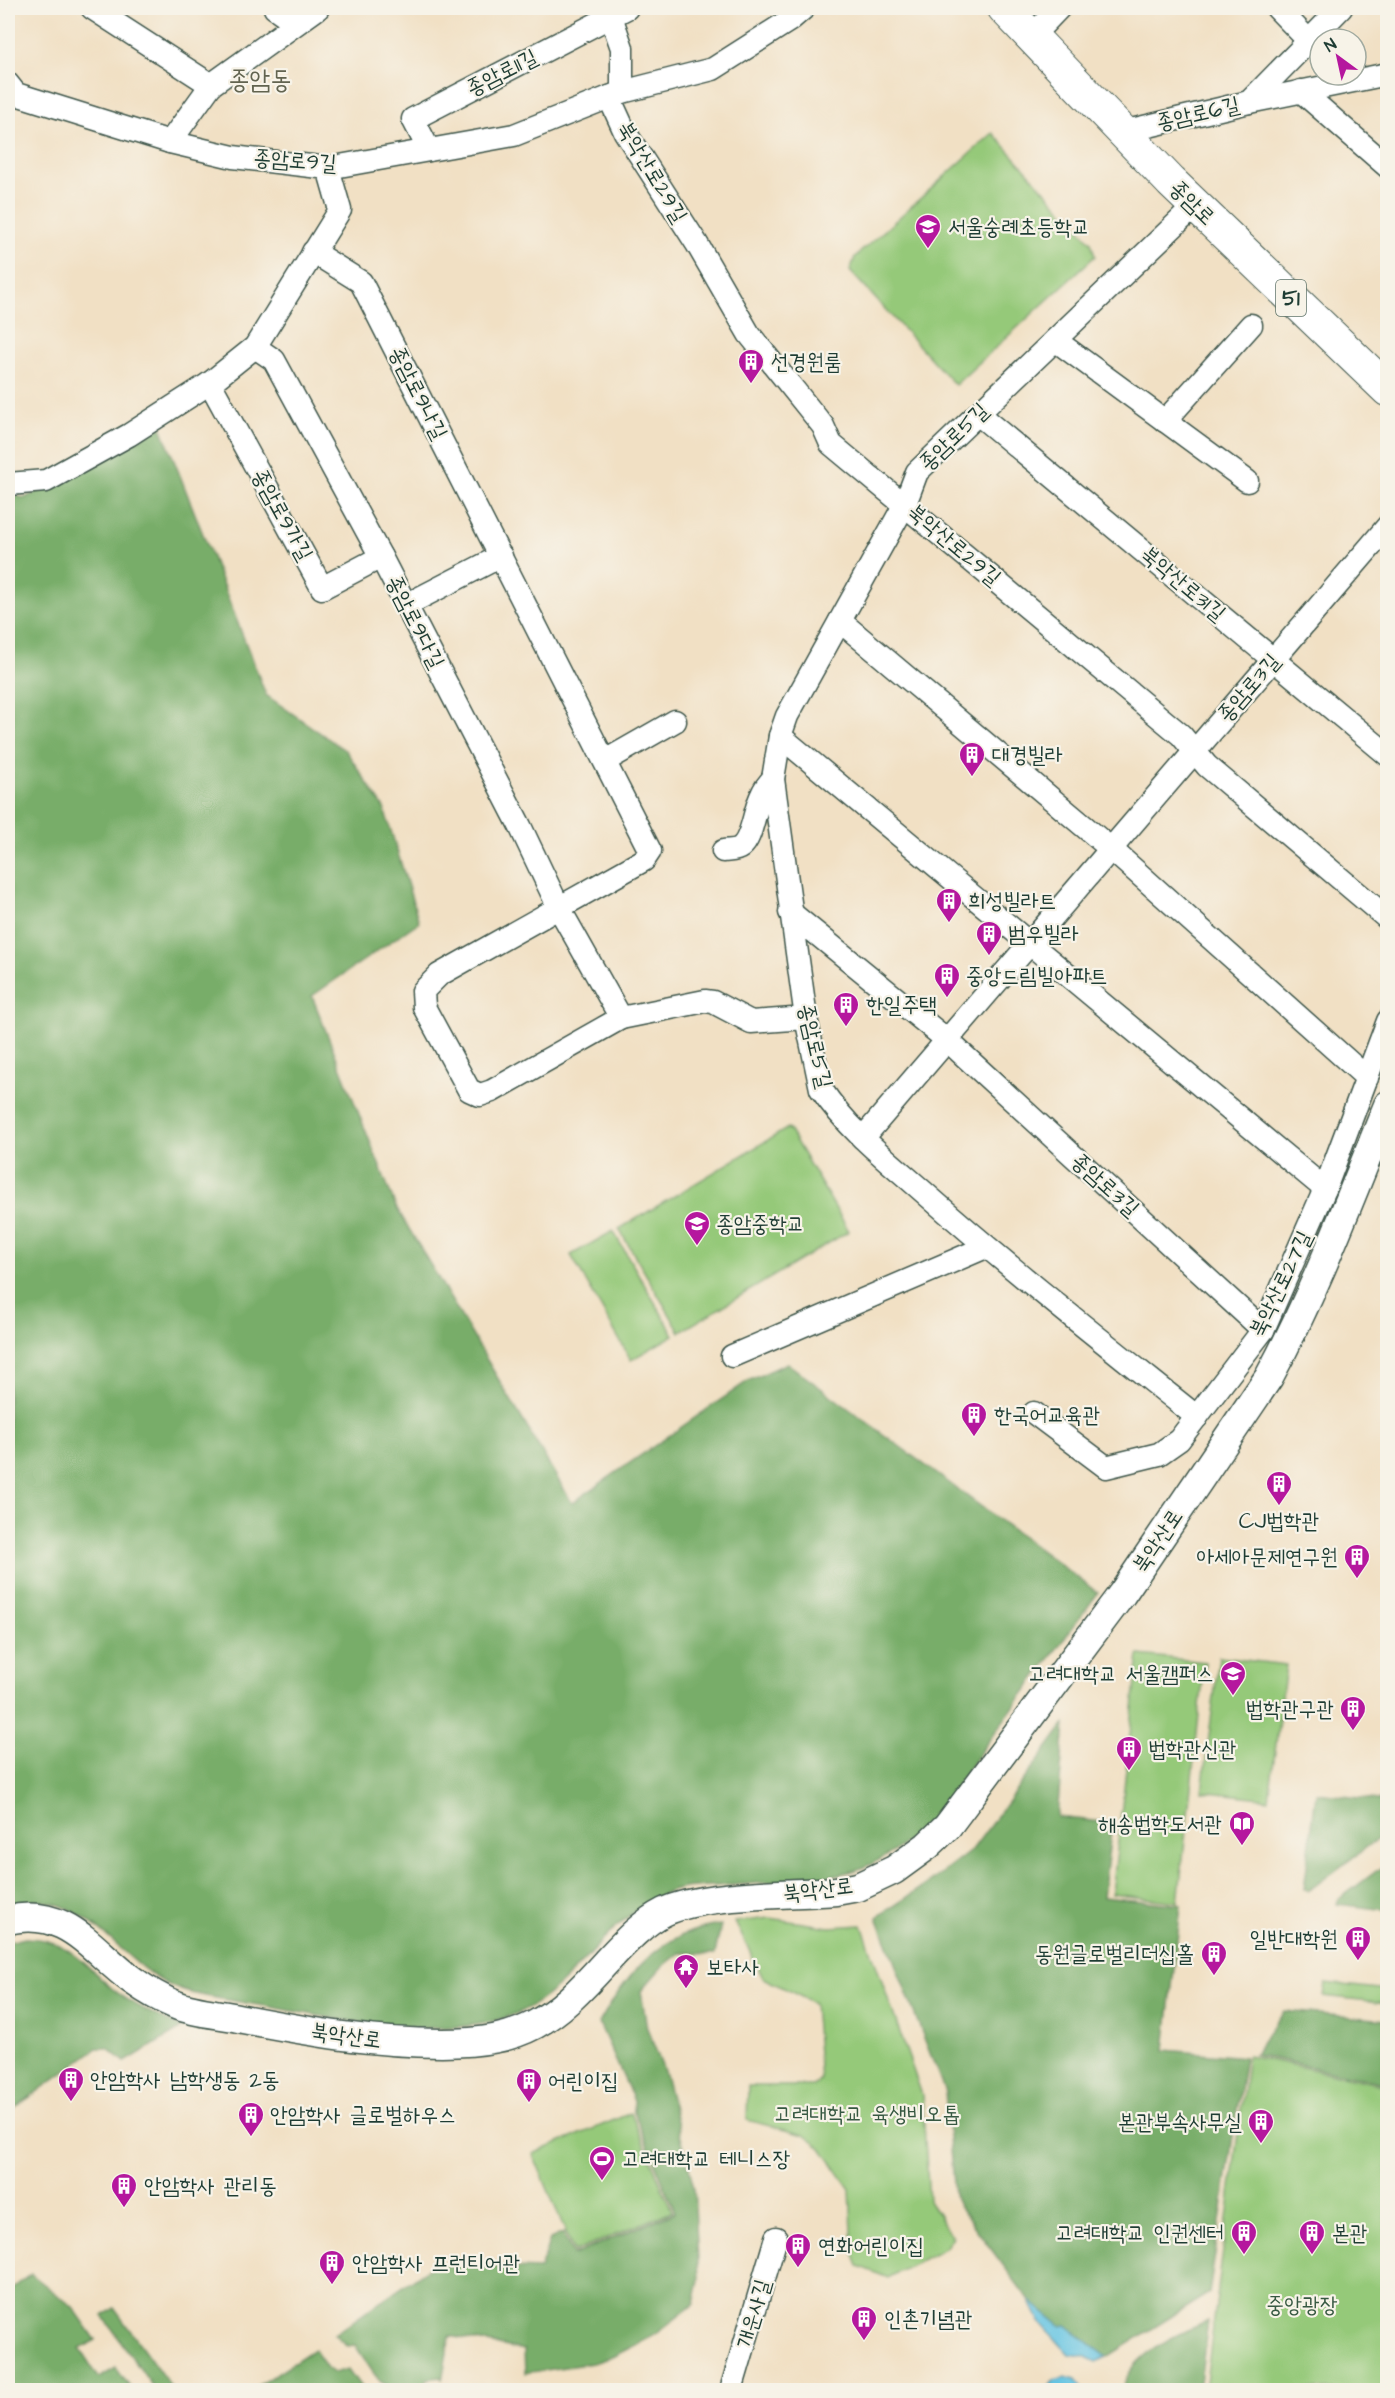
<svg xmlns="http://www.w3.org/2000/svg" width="1395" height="2398" viewBox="0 0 1395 2398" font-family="'Architects Daughter','Poor Story',sans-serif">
	<rect width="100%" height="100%" fill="#f7f3e8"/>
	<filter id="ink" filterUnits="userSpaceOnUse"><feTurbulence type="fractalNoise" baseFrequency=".0167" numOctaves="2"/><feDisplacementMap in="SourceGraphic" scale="12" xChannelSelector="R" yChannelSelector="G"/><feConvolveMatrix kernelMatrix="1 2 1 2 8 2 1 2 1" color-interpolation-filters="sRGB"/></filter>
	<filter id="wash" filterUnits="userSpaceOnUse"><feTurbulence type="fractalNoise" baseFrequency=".008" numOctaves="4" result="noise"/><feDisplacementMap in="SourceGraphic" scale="24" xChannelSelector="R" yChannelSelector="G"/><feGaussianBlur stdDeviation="1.35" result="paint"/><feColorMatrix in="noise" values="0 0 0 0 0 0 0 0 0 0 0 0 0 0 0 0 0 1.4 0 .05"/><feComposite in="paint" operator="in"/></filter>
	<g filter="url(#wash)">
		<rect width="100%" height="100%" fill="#f1e0c4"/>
		<g fill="#95c979" stroke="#5a8356" stroke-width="1.5">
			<path d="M 993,133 L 1091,242 L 1095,256 L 955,385 L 850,271 L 855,257 Z"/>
			<path d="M 788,1128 L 849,1231 L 680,1332 L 619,1229 Z"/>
			<path d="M 613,1231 L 674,1335 L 631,1360 L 571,1255 Z"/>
			<path d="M 1139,1655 L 1205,1662 L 1178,1902 L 1112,1894 Z"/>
			<path d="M 1219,1657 L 1286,1665 L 1269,1799 L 1202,1791 Z"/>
			<path d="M 770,1918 L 829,1927 L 862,1925 L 922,2095 L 929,2200 L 952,2237 L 946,2247 L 888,2278 L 858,2266 L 853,2253 L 850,2189 L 821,2148 L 804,2135 L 747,2120 L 748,2086 L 814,2086 L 820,2079 L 814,2003 L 763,1978 L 735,1922 Z"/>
			<path d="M 1326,1983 L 1387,1990 L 1387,2003 L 1324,1996 Z"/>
			<path d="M 1248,2055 L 1387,2086 L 1387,2390 L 1205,2390 Z"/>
			<path d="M 631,2113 L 672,2211 L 574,2252 L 533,2154 Z"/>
		</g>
		<g fill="#78ad69" stroke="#4c754e" stroke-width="1.5">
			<path d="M 161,427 L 266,695 L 346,751 L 384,808 L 419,922 L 312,996 L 396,1207 L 572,1503 L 748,1381 L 787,1363 L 1098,1593 C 1059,1646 1020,1699 981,1751 C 960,1780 939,1815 911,1838 C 892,1854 873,1866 849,1872 C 812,1881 770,1882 732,1885 C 707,1887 686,1884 662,1895 C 610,1919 584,1970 539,2001 C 472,2049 347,2021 271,2007 C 244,2002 214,1999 187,1992 C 119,1973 89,1881 8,1904 L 8,494 L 25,498 Z"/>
			<path d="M 1065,1724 L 1057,1817 L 1112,1823 L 1103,1897 L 1181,1905 L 1165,2050 L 1245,2057 L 1209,2293 L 1107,2357 L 1066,2325 L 1061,2326 L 1029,2300 L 959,2206 L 954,2195 L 945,2092 L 877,1917 L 929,1883 L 972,1850 Z"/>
			<path d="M 1316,1793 L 1387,1801 L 1387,1832 L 1308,1891 L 1304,1890 Z"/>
			<path d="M 1387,1863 L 1387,1910 L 1337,1904 L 1338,1900 Z"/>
			<path d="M 721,1925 L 715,1954 L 680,1953 L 661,1968 L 641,1991 L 647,2028 L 664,2071 L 694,2187 L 699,2280 L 694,2304 L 653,2336 L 612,2357 L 593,2363 L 525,2373 L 524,2350 L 450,2336 L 442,2380 L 441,2377 L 426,2379 L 426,2389 C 378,2394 380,2381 355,2345 L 347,2346 L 334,2334 L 434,2265 L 540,2269 L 550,2239 L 563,2233 L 573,2255 L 675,2212 L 634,2112 L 634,2101 L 599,2023 C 627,1974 661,1931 721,1925 Z"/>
			<path d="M 25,1938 C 69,1938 83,1965 114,1990 C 135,2006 159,2017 182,2028 L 125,2062 L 108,2048 L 97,2048 L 8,2113 L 8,1942 Z"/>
			<path d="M 1284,2011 L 1387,2020 L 1387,2084 L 1254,2054 Z"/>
			<path d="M 31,2274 L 73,2307 L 96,2340 L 80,2349 L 99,2378 L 116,2368 L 132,2390 L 8,2390 L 8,2292 Z"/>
			<path d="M 114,2308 L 173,2390 L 155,2390 L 103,2316 Z"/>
			<path d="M 1208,2321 L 1199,2390 L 1123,2390 C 1128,2355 1179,2333 1208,2321 Z"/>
			<path d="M 314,2349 L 327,2368 L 334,2373 L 348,2369 L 363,2390 L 251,2390 Z"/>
		</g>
		<g fill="#65c5e3" stroke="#42818c" stroke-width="1.5">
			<path d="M 1029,2300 L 1061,2326 L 1066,2325 L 1107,2357 L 1096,2362 L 1084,2356 L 1069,2354 L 1040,2322 Z"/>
			<path d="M 1065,2377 L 1076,2380 L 1083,2390 L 1047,2390 L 1054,2380 Z"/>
		</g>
	</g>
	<g filter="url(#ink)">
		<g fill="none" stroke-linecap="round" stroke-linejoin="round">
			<defs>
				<g id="minor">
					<path d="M 92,8 L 211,85"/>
					<path d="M 275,8 L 295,22"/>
					<path d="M 608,8 L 622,48 L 622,92"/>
					<path d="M 1277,8 L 1309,41"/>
					<path d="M 1032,36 L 1059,8"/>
					<path d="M 8,84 L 16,94 L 170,142 L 233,157 L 328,168 L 514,135 L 622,92 L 713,69 L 790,20 L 804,8"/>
					<path d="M 1301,91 L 1388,167"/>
					<path d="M 609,97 L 625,132 L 697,244 L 749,334 L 823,426 L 831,444 L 1181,735 L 1207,766 L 1388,919"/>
					<path d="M 1249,102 L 1388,74"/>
					<path d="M 1123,132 L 1249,102 L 1341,8"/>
					<path d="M 170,142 L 211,85 L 318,8"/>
					<path d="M 429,150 L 413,119 L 627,8"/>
					<path d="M 1195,206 L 917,472 L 905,504 L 787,716 L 780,736 L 773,779 L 806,1018 L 821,1089 C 849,1131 890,1162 927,1195 C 1014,1272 1106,1344 1197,1417"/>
					<path d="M 313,252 L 361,282 L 650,851 L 644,860 L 439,975 L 423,991 L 424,1007 L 469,1090 L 480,1095 L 492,1091 L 621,1018"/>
					<path d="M 1055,340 L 1247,481"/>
					<path d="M 255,347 L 274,360 L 381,557 L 520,826 L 559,908 L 621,1018 L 705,1001 L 713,1002 L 751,1022 L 806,1018"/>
					<path d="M 210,383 L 322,588 L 381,557"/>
					<path d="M 978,414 L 1388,755"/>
					<path d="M 1165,421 L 1251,325"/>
					<path d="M 8,484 L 46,481 L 129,435 L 210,383 L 255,347 L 340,210 L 328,168"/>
					<path d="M 406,605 L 501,556"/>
					<path d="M 840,621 L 1111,849 L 1367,1078"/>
					<path d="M 780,736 L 1325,1189"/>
					<path d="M 605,761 L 675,721"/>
					<path d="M 723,851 C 729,850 736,851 741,847 C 756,835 752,798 773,779"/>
					<path d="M 790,912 L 947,1040 L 1263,1330"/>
					<path d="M 863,1138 L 1388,526"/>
					<path d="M 732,1356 L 986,1247"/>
					<path d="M 1034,1413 L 1106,1467 L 1159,1454 L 1179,1440 L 1263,1330 L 1325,1189 L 1388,1021"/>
					<path d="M 731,2390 L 776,2238"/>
				</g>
				<path id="tertiary" d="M 8,1920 C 67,1906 91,1950 132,1980 C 146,1990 161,1999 176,2005 C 196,2013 222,2014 243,2019 C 311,2032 373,2043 442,2043 C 524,2043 553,2021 606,1962 C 623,1944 642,1923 664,1912 C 703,1893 790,1895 836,1891 L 858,1887 L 894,1870 L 927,1846 L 947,1827 L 1122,1594 L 1269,1377 C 1316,1290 1351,1196 1388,1105"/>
				<path id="primary" d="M 1004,8 L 1171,182 L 1388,390"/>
			</defs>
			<use href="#minor" stroke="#3e554a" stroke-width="25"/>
			<use href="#tertiary" stroke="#3e554a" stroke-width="31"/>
			<use href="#primary" stroke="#3e554a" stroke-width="35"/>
			<use href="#minor" stroke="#fff" stroke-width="22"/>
			<use href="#tertiary" stroke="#fff" stroke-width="28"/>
			<use href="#primary" stroke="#fff" stroke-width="33"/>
		</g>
	</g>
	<defs>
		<symbol id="school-pin" viewBox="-11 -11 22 30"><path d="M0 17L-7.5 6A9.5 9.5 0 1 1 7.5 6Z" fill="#b5179e" stroke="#f7f3e8"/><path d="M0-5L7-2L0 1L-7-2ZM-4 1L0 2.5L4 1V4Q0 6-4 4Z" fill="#fff"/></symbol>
		<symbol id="building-pin" viewBox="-11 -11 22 30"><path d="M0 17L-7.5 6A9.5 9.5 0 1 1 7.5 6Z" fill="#b5179e" stroke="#f7f3e8"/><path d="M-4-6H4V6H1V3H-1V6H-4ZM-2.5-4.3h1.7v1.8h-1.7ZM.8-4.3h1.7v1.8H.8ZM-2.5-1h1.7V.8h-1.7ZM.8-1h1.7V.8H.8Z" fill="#fff"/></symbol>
		<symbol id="university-pin" viewBox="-11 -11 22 30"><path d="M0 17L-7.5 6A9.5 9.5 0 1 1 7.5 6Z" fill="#b5179e" stroke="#f7f3e8"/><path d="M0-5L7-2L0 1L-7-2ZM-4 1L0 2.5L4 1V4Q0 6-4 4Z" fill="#fff"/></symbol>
		<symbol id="library-pin" viewBox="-11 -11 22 30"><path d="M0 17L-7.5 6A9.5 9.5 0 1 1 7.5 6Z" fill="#b5179e" stroke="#f7f3e8"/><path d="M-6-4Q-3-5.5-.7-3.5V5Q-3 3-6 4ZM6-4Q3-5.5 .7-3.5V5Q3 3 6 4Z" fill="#fff"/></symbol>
		<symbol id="temple-pin" viewBox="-11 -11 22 30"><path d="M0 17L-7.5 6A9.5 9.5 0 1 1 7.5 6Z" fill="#b5179e" stroke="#f7f3e8"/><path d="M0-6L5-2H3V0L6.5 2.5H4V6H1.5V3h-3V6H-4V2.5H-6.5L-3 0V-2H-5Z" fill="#fff"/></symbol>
		<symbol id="stadium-pin" viewBox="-11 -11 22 30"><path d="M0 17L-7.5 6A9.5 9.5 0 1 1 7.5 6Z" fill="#b5179e" stroke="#f7f3e8"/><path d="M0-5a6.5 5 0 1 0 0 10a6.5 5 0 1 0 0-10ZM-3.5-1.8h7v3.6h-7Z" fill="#fff"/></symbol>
	</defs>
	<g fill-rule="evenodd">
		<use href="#school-pin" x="913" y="212" width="30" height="40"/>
		<use href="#building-pin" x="736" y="347" width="30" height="40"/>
		<use href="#building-pin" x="957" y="740" width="30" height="40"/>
		<use href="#building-pin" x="934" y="886" width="30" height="40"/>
		<use href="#building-pin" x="974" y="919" width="30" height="40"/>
		<use href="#building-pin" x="932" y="961" width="30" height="40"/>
		<use href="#building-pin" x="831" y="990" width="30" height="40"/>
		<use href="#school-pin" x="682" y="1209" width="30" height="40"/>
		<use href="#building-pin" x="959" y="1400" width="30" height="40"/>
		<use href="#building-pin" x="1264" y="1469" width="30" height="40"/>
		<use href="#building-pin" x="1342" y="1542" width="30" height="40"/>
		<use href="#university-pin" x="1218" y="1659" width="30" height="40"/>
		<use href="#building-pin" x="1338" y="1694" width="30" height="40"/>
		<use href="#building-pin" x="1114" y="1734" width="30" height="40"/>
		<use href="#library-pin" x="1227" y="1809" width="30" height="40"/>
		<use href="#building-pin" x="1343" y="1924" width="30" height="40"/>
		<use href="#building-pin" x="1199" y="1939" width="30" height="40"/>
		<use href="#temple-pin" x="671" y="1952" width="30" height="40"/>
		<use href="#building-pin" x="56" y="2065" width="30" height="40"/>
		<use href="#building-pin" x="514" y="2066" width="30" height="40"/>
		<use href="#building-pin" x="236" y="2100" width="30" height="40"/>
		<use href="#building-pin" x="1246" y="2107" width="30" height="40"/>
		<use href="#stadium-pin" x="587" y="2144" width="30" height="40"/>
		<use href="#building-pin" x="109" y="2171" width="30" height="40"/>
		<use href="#building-pin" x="1229" y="2218" width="30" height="40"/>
		<use href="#building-pin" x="1297" y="2218" width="30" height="40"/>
		<use href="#building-pin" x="783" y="2231" width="30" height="40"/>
		<use href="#building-pin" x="317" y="2248" width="30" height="40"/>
		<use href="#building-pin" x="849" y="2304" width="30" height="40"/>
	</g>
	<g text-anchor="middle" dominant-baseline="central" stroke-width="4.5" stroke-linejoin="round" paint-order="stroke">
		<rect fill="#f7f3e8" stroke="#60746a" stroke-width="1.5" x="1276" y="280" width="30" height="36" rx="4.5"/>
		<g font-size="21" font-weight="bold" fill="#1f3d34">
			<text x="1291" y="298">51</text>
		</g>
		<g font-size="22" fill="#1f3d34" stroke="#f7f3e8">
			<text transform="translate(502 73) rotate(-27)">종암로11길</text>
			<text transform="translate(1198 114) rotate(-13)">종암로6길</text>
			<text transform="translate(295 161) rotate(4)">종암로9길</text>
			<text transform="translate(652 172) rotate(59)">북악산로29길</text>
			<text transform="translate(1192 203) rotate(44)">종암로</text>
			<text transform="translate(418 393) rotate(63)">종암로9나길</text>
			<text transform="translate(954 437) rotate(-44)">종암로5길</text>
			<text transform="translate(282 515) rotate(61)">종암로9가길</text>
			<text transform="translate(954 545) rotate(40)">북악산로29길</text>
			<text transform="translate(1183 584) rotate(40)">북악산로31길</text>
			<text transform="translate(415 622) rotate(63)">종암로9다길</text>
			<text transform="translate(1249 688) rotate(-49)">종암로3길</text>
			<text transform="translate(815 1046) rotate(77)">종암로5길</text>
			<text transform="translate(1105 1185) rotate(42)">종암로3길</text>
			<text transform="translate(1281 1284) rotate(-64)">북악산로27길</text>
			<text transform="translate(1158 1541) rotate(-56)">북악산로</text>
			<text transform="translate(818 1890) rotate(-7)">북악산로</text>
			<text transform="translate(346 2036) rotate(8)">북악산로</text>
			<text transform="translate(754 2314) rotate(-74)">개운사길</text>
		</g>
		<g font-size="22" fill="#1f3d34" stroke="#f7f3e8" text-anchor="start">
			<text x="948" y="227">서울숭례초등학교</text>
			<text x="771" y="362">선경원룸</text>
			<text x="992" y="755">대경빌라</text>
			<text x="968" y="901">희성빌라트</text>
			<text x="1008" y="934">범우빌라</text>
			<text x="966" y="976">중앙드림빌아파트</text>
			<text x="866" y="1005">한일주택</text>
			<text x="716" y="1224">종암중학교</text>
			<text x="994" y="1415">한국어교육관</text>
			<text x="1279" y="1521" text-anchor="middle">CJ법학관</text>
			<text x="1338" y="1557" text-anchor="end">아세아문제연구원</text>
			<text x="1214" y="1674" text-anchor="end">고려대학교 서울캠퍼스</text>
			<text x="1334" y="1709" text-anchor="end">법학관구관</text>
			<text x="1148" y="1749">법학관신관</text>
			<text x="1222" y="1824" text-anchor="end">해송법학도서관</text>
			<text x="1338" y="1939" text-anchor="end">일반대학원</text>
			<text x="1194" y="1954" text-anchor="end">동원글로벌리더십홀</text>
			<text x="706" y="1967">보타사</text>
			<text x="90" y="2080">안암학사 남학생동 2동</text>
			<text x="548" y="2081">어린이집</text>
			<text x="270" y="2115">안암학사 글로벌하우스</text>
			<text x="1242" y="2122" text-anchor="end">본관부속사무실</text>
			<text x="622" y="2159">고려대학교 테니스장</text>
			<text x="144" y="2186">안암학사 관리동</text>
			<text x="1224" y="2233" text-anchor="end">고려대학교 인권센터</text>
			<text x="1332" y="2233">본관</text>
			<text x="818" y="2246">연화어린이집</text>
			<text x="352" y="2263">안암학사 프런티어관</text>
			<text x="884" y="2319">인촌기념관</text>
		</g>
		<g font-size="22" fill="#375942" stroke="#f7f3e8">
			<text x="867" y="2114">고려대학교 육생비오톱</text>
			<text x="1302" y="2305">중앙광장</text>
		</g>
		<g font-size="26" fill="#626450" stroke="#f7f3e8">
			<text x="260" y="80">종암동</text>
		</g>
	</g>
	<rect width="1395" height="2398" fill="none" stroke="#f7f3e8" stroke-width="30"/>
	<g transform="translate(1338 57) rotate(327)"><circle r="28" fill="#f7f3e8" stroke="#a1aaa0" stroke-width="1.5"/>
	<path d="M0-4.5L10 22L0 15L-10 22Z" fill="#b5179e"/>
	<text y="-9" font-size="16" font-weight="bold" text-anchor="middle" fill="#1f3d34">N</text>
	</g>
</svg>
